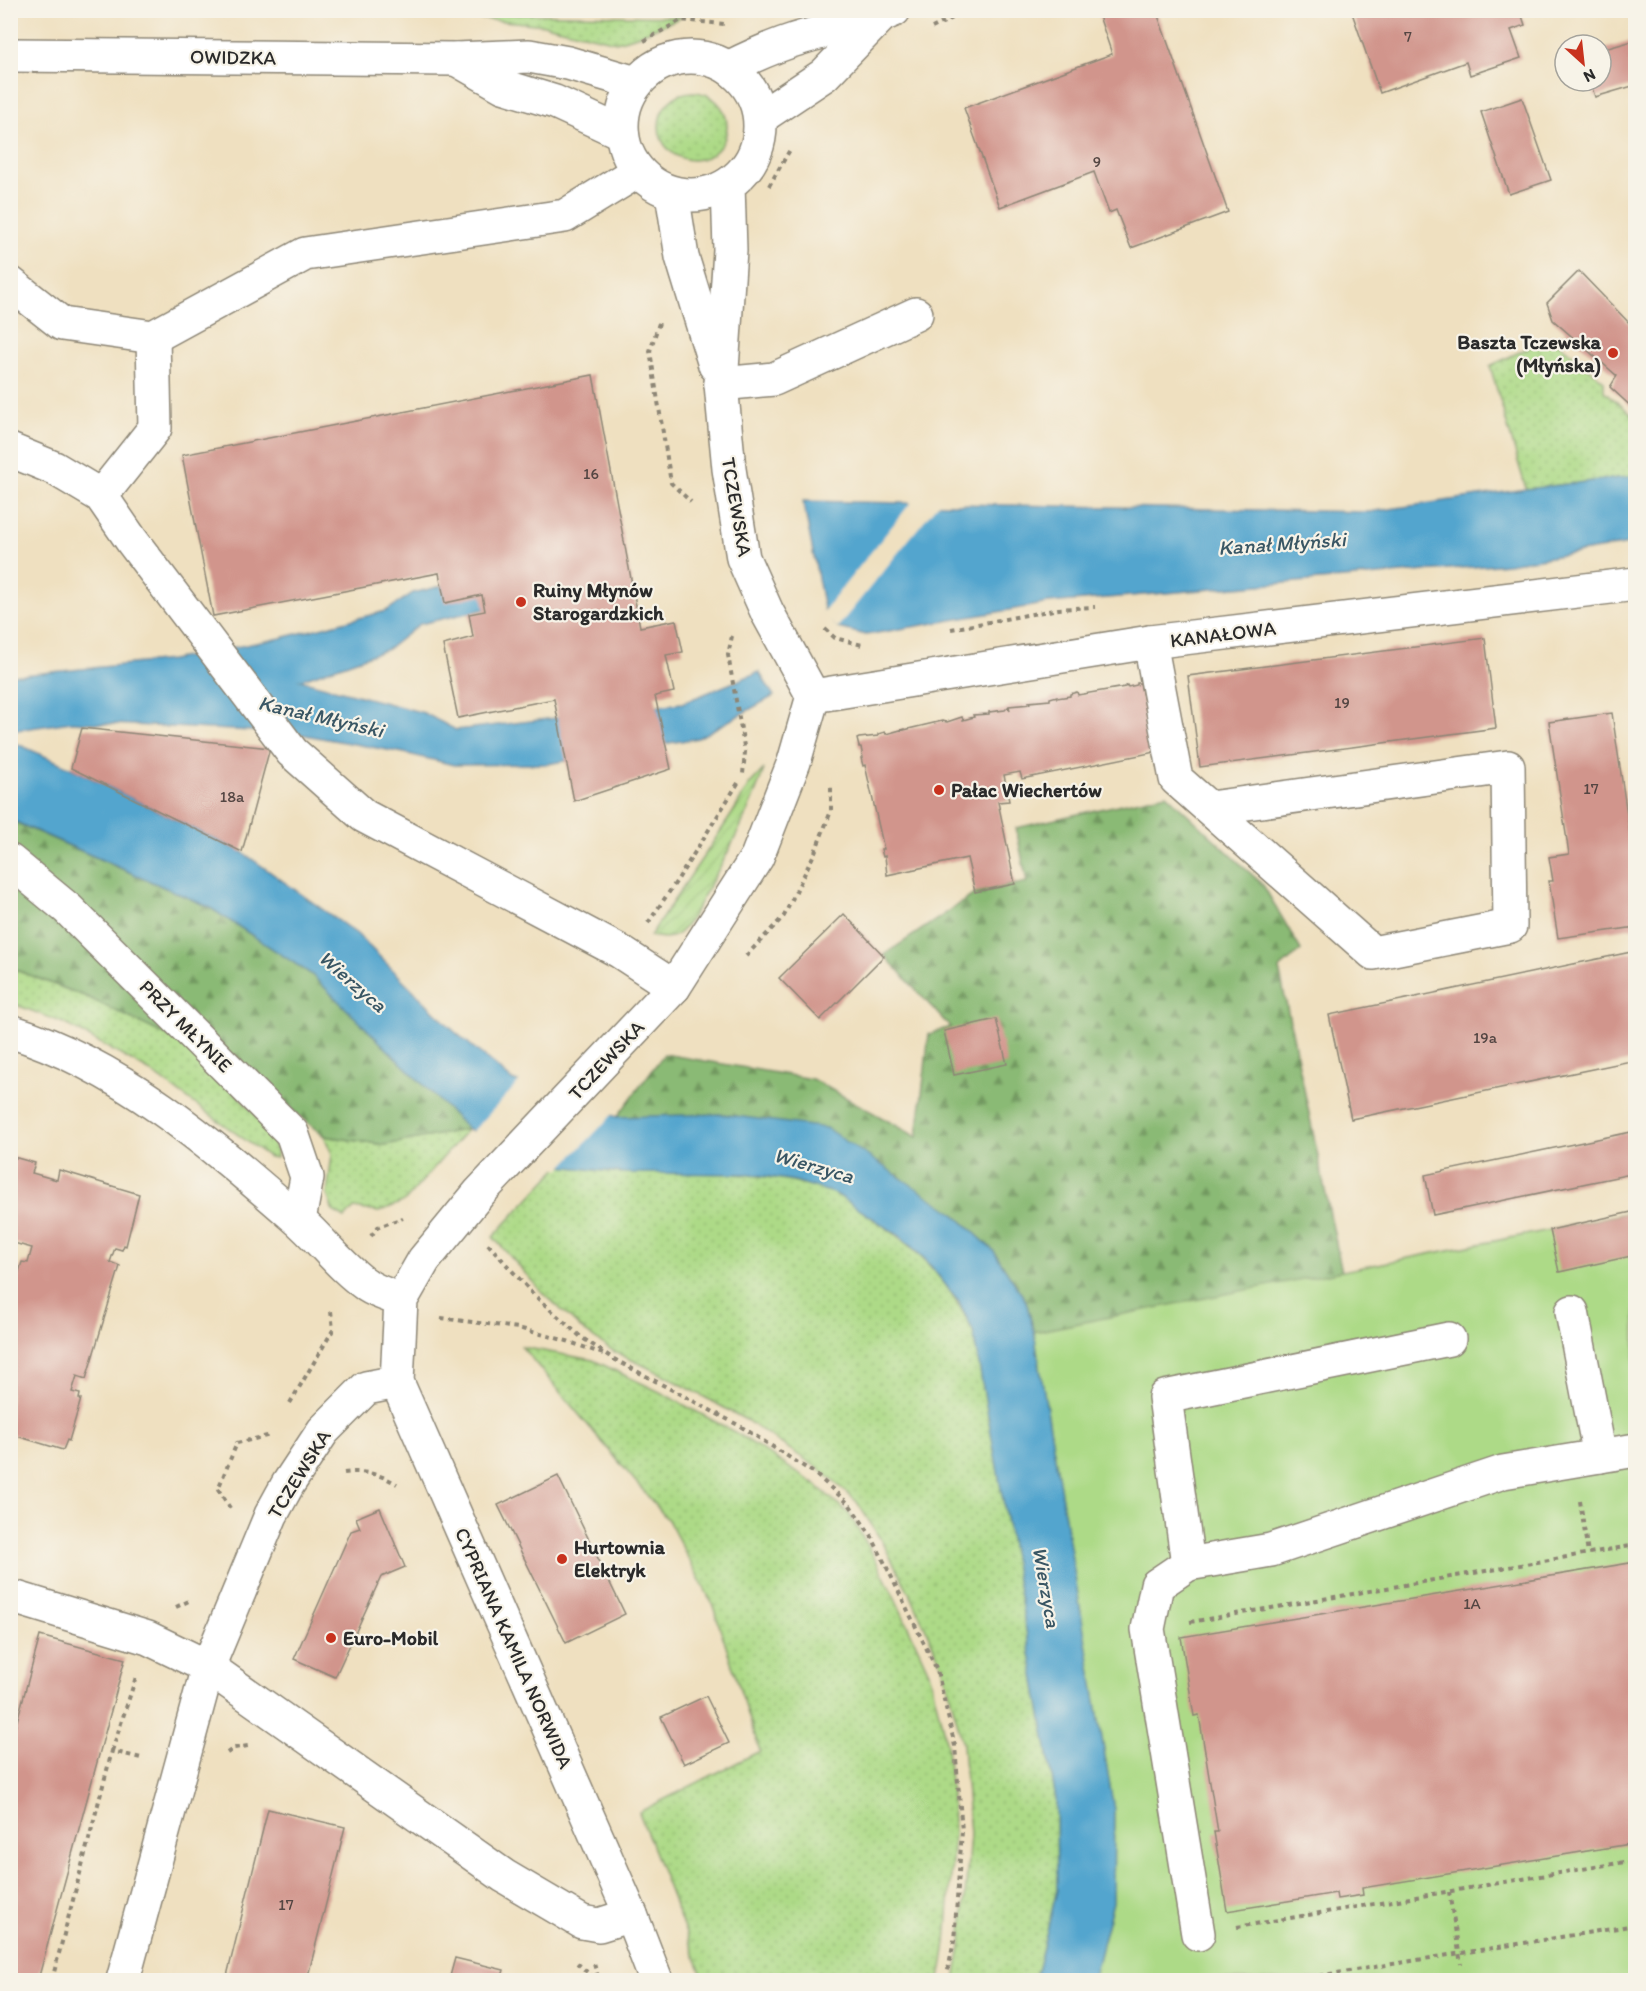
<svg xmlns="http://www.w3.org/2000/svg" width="1646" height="1991" viewBox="0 0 1646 1991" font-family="Itim,sans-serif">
	<defs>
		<pattern id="grass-dots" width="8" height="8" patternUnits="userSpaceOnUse" patternTransform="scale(1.5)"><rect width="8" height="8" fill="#adda87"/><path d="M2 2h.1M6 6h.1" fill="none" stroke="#95bb75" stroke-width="1.8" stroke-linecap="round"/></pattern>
		<pattern id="forest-firs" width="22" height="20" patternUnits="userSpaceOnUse" patternTransform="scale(1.5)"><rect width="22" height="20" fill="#8aba74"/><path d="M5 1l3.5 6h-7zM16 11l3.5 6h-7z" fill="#71975f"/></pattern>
		<pattern id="garden-furrows" width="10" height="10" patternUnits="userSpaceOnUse" patternTransform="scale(1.5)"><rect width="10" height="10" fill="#adda87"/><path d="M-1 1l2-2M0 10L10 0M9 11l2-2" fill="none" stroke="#95bb75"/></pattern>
	</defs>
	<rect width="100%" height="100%" fill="#f7f3e8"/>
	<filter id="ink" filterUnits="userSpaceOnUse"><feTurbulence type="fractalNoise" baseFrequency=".0167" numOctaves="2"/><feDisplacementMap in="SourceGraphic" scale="12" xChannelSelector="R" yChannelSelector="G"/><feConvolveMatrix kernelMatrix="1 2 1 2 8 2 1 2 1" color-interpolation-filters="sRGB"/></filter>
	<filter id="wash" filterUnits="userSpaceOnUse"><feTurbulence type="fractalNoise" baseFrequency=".008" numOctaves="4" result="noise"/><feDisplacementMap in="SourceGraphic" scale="24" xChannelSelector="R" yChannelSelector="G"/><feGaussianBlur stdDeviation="1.35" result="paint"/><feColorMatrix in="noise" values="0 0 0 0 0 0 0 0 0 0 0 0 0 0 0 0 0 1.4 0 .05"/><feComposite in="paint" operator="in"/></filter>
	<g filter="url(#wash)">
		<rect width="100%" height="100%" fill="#efe0c0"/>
		<g fill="url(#grass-dots)" stroke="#6c8259" stroke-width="1.5">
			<path d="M 463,13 L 682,17 L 634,37 L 616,42 L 545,25 L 462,17 Z"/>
			<circle cx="693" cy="126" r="34"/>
			<path d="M 1551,337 L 1604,381 L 1604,391 L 1635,417 L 1635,476 L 1526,489 L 1490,366 Z"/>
			<path d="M 10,968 L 87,997 L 195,1049 L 263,1123 L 276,1149 L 276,1158 L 269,1157 L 149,1071 L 66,1024 L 11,1003 Z"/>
			<path d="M 468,1129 L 405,1201 L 379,1212 L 354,1208 L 345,1218 L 333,1211 L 327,1194 L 332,1154 L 324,1136 L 385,1145 Z"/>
			<path d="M 559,1166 C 581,1168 604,1172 627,1173 C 697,1174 767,1168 834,1193 C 850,1199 865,1213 879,1223 C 922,1252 950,1284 973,1331 L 1056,1799 L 1057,1890 L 1035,1980 L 955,1980 L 961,1947 L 970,1834 L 963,1745 L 943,1668 L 911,1596 L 881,1540 L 857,1502 L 822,1471 L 746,1420 L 666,1376 L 615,1352 L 585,1332 L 540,1290 L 493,1237 Z"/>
			<path d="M 522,1347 L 593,1360 L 660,1392 L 738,1434 L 816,1485 L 849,1514 L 870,1549 L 895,1598 L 929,1672 L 947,1745 L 954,1833 L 946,1944 L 940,1980 L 704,1980 L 639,1812 L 760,1751 L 712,1603 L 668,1520 Z"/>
		</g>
		<g fill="url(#forest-firs)" stroke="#5a7250" stroke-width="1.5">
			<path d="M 1166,794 L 1263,885 L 1301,950 L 1279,969 L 1342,1272 L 1034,1332 L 1026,1301 L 993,1250 L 952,1212 L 617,1117 L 664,1054 L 812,1079 L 917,1137 L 929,1034 L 950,1027 L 884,955 L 976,893 L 1027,882 L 1016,828 Z"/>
			<path d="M 10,820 L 209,907 L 311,974 L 468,1129 L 385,1145 L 324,1136 L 250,1076 L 87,997 L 11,968 Z"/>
		</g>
		<path fill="#adda87" stroke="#6c8259" stroke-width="1.5" d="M 1635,1211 L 1635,1980 L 1093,1980 L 1113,1902 L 1114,1810 L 1034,1332 L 1550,1230 Z"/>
		<path fill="url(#garden-furrows)" stroke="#6c8259" stroke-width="1.5" d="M 764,769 C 749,814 727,856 703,897 C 697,908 690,923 680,932 C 672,940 661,938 650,936 L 732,814 L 749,785 Z"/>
		<g fill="#52a5ce" stroke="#3e687c" stroke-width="1.5">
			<path d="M 1635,476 L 1635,543 L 1508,564 L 1049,603 L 866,635 L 838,628 L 825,614 L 803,501 L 1369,512 L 1526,489 Z"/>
			<path d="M 618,543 L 627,576 L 420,624 L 388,649 L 300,680 L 424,713 L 456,730 L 682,703 L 759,672 L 774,696 L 698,738 L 548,764 L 454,765 L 404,753 L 294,733 L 71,722 L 11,731 L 10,675 L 22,675 L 171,660 L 281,638 L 386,611 L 413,593 Z"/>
			<path d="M 11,741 L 71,768 L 242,852 L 357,934 L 454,1031 L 512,1080 L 617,1117 L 720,1114 L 826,1128 L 952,1212 L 993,1250 L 1026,1301 L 1034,1332 L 1114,1810 L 1113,1902 L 1093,1980 L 1035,1980 L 1057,1890 L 1056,1799 L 973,1331 L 959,1302 L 927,1261 L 900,1236 L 836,1194 L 795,1181 L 751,1174 L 624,1173 L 559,1166 L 468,1129 L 311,974 L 209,907 L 11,820 Z"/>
		</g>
		<g fill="#efe0c0">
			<path d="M 913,500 L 941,500 L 837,628 L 822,613 Z"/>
			<path d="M 521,1080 L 614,1113 L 560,1169 L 471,1133 Z"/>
		</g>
		<g id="blocks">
			<g fill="#d1958c">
				<path d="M 1097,10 L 1156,10 L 1228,212 L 1131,248 L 1116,210 L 1109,213 L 1094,172 L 1000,207 L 964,108 L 1112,54 Z"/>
				<path d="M 1351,10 L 1520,10 L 1525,25 L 1511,30 L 1521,58 L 1470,75 L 1466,62 L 1380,93 Z"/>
				<path d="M 1636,40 L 1636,85 L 1595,97 L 1590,81 L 1601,81 L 1601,50 Z"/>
				<path d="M 1522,98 L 1551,180 L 1509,194 L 1481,112 Z"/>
				<path d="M 1579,271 L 1636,330 L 1636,411 L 1610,387 L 1617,376 L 1553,320 L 1547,303 Z"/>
				<path d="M 593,375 L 640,627 L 676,620 L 683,652 L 666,655 L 674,692 L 655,696 L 671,769 L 574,801 L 554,699 L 458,718 L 443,645 L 473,637 L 469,614 L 485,611 L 482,595 L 445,603 L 439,573 L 213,616 L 182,455 Z"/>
				<path d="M 1485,638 L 1496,728 L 1200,767 L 1188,676 Z"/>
				<path d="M 1137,683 L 1140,683 L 1155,752 L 1022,779 L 1020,772 L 1004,775 L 1009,801 L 998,802 L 1015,884 L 975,892 L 967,858 L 887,875 L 885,856 L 883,857 L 881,849 L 884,849 L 865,765 L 863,766 L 861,758 L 863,758 L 861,747 L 859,747 L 857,739 L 859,738 L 878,736 L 878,734 L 885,732 L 886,734 L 904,729 L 904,730 L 942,721 L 947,722 L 962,717 L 963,720 L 974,717 L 973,715 L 989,714 L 989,712 L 1005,710 L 1008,707 L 1010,711 L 1009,706 L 1030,704 L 1029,702 L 1050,700 L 1050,698 L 1057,696 L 1057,698 L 1070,696 L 1070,694 L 1077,692 L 1078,695 L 1125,687 L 1127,685 L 1128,687 L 1137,685 Z"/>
				<path d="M 1612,713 L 1636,876 L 1636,927 L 1558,938 L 1549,881 L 1553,881 L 1549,857 L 1569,854 L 1549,722 Z"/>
				<path d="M 82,728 L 270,748 L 242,852 L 71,768 Z"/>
				<path d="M 844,914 L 884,956 L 820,1020 L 779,978 Z"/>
				<path d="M 1636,951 L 1636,1060 L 1351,1119 L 1329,1015 Z"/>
				<path d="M 996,1019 L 1007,1064 L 954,1075 L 944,1031 Z"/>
				<path d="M 1636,1131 L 1636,1173 L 1433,1215 L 1425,1175 Z"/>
				<path d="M 10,1156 L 35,1163 L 32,1173 L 57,1180 L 59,1170 L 139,1194 L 126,1246 L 124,1245 L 122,1250 L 115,1248 L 110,1262 L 120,1266 L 86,1379 L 77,1376 L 72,1392 L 80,1394 L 79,1399 L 81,1399 L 69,1441 L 67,1440 L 63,1450 L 10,1434 L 10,1301 L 22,1262 L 28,1263 L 32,1248 L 10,1242 Z"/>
				<path d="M 1636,1211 L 1636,1255 L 1559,1272 L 1550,1230 Z"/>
				<path d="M 558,1476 L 625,1614 L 566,1643 L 498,1505 Z"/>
				<path d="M 380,1508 L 405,1567 L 381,1577 L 335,1677 L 294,1659 L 351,1531 L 360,1528 L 356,1518 Z"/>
				<path d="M 1636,1562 L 1636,1843 L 1362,1888 L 1363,1895 L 1337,1899 L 1336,1893 L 1227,1911 L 1214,1832 L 1218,1832 L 1199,1715 L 1194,1716 L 1181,1637 Z"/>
				<path d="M 40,1636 L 125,1659 L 38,1980 L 10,1980 L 10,1747 Z"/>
				<path d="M 706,1696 L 729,1743 L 684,1764 L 661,1717 Z"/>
				<path d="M 268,1809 L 345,1827 L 307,1980 L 226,1980 Z"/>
				<path d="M 455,1958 L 504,1970 L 501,1980 L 449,1980 Z"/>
			</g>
		</g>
	</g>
	<g filter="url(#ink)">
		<use href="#blocks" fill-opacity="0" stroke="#8d8676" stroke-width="1.5"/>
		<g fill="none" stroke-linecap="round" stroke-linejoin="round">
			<defs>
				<g id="minor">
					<path d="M 10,55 L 456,59 L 529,56 L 568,63 L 636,83"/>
					<circle cx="691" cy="126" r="69"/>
					<path d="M 456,59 L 503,86 L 555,102 L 622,133"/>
					<path d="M 730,67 C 754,55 779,44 804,37 C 834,28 866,23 894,10"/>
					<path d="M 761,117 L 824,75 L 880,17"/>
					<path d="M 672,193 L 682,257 L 715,365"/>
					<path d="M 10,283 L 62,324 L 153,337 L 305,254 L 565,216 L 638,171"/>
					<path d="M 721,384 L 774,379 L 916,314"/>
					<path d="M 10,450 L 54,468 L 101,496 L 132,541 L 292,752 L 364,816 L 619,951 L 674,987"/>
					<path d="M 101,496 L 155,428 L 153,337"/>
					<path d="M 1150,642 L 1176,779 L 1373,953 L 1510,926 L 1508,767 L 1210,808"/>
					<path d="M 813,696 L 1150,642 L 1636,584"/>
					<path d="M 10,861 L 68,909 L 292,1133 L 307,1177 L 299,1220"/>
					<path d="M 10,1031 C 120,1065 210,1143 295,1217 C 320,1238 340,1267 368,1286 C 377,1292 391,1296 401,1300"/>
					<path d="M 1572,1312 L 1600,1456"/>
					<path d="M 1449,1339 L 1165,1397 L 1188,1564 L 1271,1550 L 1503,1472 L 1636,1450"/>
					<path d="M 1188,1564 L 1157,1585 L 1148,1629 L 1198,1934"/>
					<path d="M 10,1596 L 148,1638 L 208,1667 L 504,1876 L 582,1922 L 599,1925 L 631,1915"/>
					<path d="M 123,1980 L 208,1667 L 271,1515 L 288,1484 L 323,1431 L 366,1388 L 397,1382"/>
					<path d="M 656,1980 L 631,1915 L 397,1382 L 401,1300 L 424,1260 L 480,1192 L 674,987 L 757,857 L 794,762 L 813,696 L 767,612 L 743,558 L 729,469 L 721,384 L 730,250 L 728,185"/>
				</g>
			</defs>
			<use href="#minor" stroke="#8d8676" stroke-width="36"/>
			<g stroke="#8d8676" stroke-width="4" stroke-dasharray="4.5 4.5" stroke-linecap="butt">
				<path d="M 932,28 L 969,10"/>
				<path d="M 644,41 L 681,20 L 724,24"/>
				<path d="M 769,186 L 791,148"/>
				<path d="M 659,323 L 650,351 L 671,483 L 691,502"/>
				<path d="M 825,629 L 835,638 L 862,645"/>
				<path d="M 951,629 L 1059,609 L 1095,607"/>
				<path d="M 732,636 L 728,655 L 745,752 L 743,774"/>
				<path d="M 648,923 L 678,879 L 740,780"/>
				<path d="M 746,956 L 784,916 L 815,852 L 831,811 L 831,785"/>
				<path d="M 371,1236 L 378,1227 L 403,1218"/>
				<path d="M 488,1244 L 534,1295 L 581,1337 L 612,1358 L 740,1426 L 814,1473 L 849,1504 L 871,1535 L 937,1670 L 955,1746 L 962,1831 L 954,1941 L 946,1980"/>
				<path d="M 441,1318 L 518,1328 L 567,1341 L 606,1355"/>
				<path d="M 290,1403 L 333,1330 L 331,1311"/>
				<path d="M 344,1473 C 363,1470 380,1474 397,1484"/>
				<path d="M 1580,1501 L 1588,1554"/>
				<path d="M 230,1508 L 218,1489 L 237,1443 L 271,1435"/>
				<path d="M 176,1607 L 191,1600"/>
				<path d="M 1190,1622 L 1636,1545"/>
				<path d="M 112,1751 L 136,1677"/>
				<path d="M 227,1753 L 234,1748 L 248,1746"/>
				<path d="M 1449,1892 L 1461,1964"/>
				<path d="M 1237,1927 L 1636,1860"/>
				<path d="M 577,1963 L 596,1980"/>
				<path d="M 594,1964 L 599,1980"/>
				<path d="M 52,1980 L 112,1751 L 141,1758"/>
				<path d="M 1293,1980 L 1636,1925"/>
			</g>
			<use href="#minor" stroke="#fff" stroke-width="33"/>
		</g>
	</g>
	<g fill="#c8321e" stroke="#f7f3e8" stroke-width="2">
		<circle cx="1613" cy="353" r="6"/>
		<circle cx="521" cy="602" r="6"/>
		<circle cx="939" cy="790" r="6"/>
		<circle cx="562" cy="1559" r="6"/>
		<circle cx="331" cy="1638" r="6"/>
	</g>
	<g text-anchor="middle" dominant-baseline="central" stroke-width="4.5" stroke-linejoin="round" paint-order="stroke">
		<g font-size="16" fill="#544643">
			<text x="1408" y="36">7</text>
			<text x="1097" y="161">9</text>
			<text x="591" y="473">16</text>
			<text x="1342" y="702">19</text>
			<text x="1591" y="788">17</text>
			<text x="232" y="796">18a</text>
			<text x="1485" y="1037">19a</text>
			<text x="1472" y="1603">1A</text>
			<text x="286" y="1904">17</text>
		</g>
		<g font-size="20" fill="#2b2b2b" stroke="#f7f3e8">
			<text transform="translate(233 57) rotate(1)">OWIDZKA</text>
			<text transform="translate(737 507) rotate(80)">TCZEWSKA</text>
			<text transform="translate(1223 634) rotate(-7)">KANAŁOWA</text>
			<text transform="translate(186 1026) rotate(45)">PRZY MŁYNIE</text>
			<text transform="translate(606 1060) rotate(-47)">TCZEWSKA</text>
			<text transform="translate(299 1474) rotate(-58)">TCZEWSKA</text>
			<text transform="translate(514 1648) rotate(66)">CYPRIANA KAMILA NORWIDA</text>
		</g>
		<g font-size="20" font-weight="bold" fill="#2b2b2b" stroke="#f7f3e8" text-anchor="start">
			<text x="1601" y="342" text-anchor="end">Baszta Tczewska<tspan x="1601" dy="23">(Młyńska)</tspan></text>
			<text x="533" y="590">Ruiny Młynów<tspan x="533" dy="23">Starogardzkich</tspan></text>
			<text x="951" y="790">Pałac Wiechertów</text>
			<text x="574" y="1547">Hurtownia<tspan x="574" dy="23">Elektryk</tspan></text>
			<text x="343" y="1638">Euro-Mobil</text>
		</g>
		<g font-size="21" font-style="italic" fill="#395664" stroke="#f7f3e8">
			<text transform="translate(1282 543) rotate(-4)">Kanał Młyński</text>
			<text transform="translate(321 716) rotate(13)">Kanał Młyński</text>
			<text transform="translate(353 981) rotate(41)">Wierzyca</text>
			<text transform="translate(814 1165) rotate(16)">Wierzyca</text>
			<text transform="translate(1047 1587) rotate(80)">Wierzyca</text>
		</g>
	</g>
	<rect width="1646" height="1991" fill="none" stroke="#f7f3e8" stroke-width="36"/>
	<g transform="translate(1583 63) rotate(153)"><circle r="28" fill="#f7f3e8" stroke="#a5a39c" stroke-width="1.5"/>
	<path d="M0-4.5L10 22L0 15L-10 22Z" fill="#c8321e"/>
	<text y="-9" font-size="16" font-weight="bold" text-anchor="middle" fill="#2b2b2b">N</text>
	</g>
</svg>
